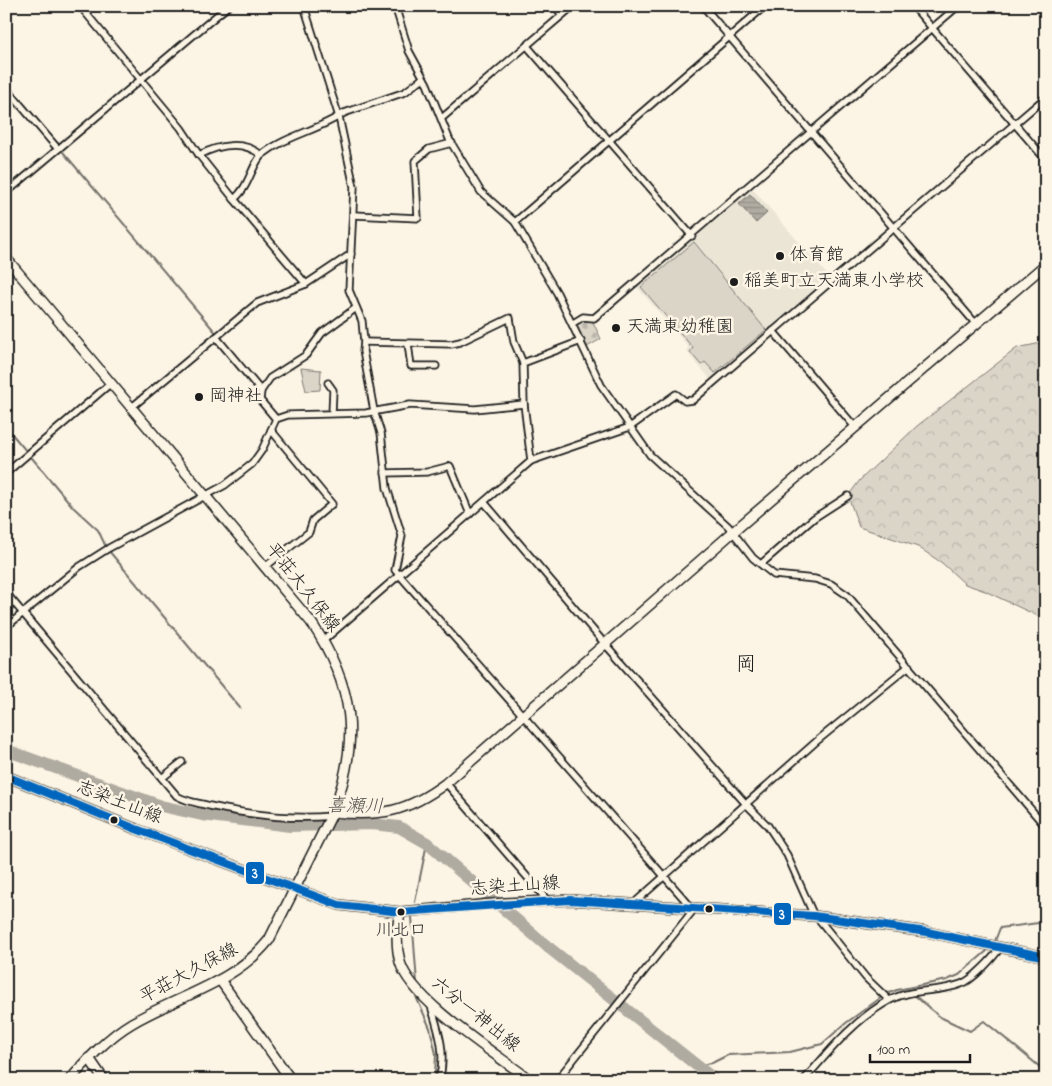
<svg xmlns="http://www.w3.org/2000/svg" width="1052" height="1086" viewBox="0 0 1052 1086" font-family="'Indie Flower','Klee One',sans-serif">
	<defs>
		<pattern id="cemetery-stones" width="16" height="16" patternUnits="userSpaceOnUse" patternTransform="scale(1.25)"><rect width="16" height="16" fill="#dbd5c8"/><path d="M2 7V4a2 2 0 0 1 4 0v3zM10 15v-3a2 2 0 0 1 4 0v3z" fill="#bbb6ab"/></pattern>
		<pattern id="park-crowns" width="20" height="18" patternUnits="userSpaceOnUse" patternTransform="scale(1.25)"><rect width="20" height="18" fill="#dbd5c8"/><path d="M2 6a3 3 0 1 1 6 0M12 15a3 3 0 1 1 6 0" fill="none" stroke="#bbb6ab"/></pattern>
		<pattern id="water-rules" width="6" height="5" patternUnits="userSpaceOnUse" patternTransform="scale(1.25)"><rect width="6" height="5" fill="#b0aba1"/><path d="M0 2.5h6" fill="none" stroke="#8e8a82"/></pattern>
	</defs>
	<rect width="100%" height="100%" fill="#fcf5e5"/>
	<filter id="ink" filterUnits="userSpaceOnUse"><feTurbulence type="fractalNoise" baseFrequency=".02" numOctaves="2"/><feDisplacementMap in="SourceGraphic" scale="10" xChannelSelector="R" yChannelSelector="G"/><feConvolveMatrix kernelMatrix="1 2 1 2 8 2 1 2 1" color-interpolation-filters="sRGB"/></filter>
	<g filter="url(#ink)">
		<path fill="#ebe5d6" d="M 752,188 L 830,278 L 712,381 L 687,352 L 688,346 L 637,287 Z"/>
		<g fill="#dbd5c8" stroke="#7c7872">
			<path d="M 694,242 L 766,330 L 715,373 L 705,362 L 701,365 L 690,352 L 693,348 L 641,287 Z"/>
			<path d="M 301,368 L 321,370 L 320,390 L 306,391 Z"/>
		</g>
		<path fill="url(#cemetery-stones)" stroke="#7c7872" d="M 589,320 L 593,322 L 601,339 L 587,347 L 575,325 L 581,321 Z"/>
		<path fill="url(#park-crowns)" stroke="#7c7872" d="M 1046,342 L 1046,620 L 985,591 L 965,584 L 942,563 L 918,547 L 859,527 L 848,496 L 860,480 L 917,426 L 1017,348 Z"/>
		<path fill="url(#water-rules)" stroke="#75726c" d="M 750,194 L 767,213 L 756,223 L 739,204 Z"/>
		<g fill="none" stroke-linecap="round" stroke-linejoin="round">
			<g stroke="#75726c" stroke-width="2">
				<path d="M 215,6 L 218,9"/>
				<path d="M 223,15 L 235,6"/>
				<path d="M 6,84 L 14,93"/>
				<path d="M 63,152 L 217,334"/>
				<path d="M 6,427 L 74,508 L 98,530 L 106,547"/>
				<path d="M 109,551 L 240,708"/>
				<path d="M 415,902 L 427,843"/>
				<path d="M 412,917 L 417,983"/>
				<path d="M 995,941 L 1000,928 L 1046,922"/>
				<path d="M 414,992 L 430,1028 L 436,1054 L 435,1075 L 429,1080"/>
				<path d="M 914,995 L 940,1017 L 970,1031 L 984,1021 L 1046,1072"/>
				<path d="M 698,1065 L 712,1063 L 728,1055 L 790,1052 L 822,1044 L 846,1023 L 886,994 L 897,990 L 947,980 L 959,975 L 988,950"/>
			</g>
			<path stroke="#b0aba1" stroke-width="12" d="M 6,750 L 161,806 L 202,815 L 290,826 L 372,824 L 399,827 L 427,843 L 548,947 L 715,1080"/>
			<defs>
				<g id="street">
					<path d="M 80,6 L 181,128 L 199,155 L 234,199 L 306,284"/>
					<path d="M 304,6 L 339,117 L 354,187 L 349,290 L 362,321 L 364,342 L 363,351 L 374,411 L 381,433 L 387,488 L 402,536 L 395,570 L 692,908"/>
					<path d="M 395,6 L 409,51 L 427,84 L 450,141 L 481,192 L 515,222 L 557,293 L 601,385 L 650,455 L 728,526 L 753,558 L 774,575 L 815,579 L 831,584 L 847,595 L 1046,827"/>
					<path d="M 555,6 L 562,15"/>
					<path d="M 703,6 L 976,324"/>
					<path d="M 913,6 L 1046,160"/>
					<path d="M 527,46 L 692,236"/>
					<path d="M 6,88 L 58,149"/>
					<path d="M 442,118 L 573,6"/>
					<path d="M 199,155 C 219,145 243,140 261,155"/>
					<path d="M 6,193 L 228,6"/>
					<path d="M 234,199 C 250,187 252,162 263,154 C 288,135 319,130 344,113 L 405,92 L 423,78"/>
					<path d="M 354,215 L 418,218 L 415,161 L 429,149 L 452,143"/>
					<path d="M 515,222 L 765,6"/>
					<path d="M 573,323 L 583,317 L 594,318 L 958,6"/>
					<path d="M 773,331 L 855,427"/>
					<path d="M 216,337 L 261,391 L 260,400 L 276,419"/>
					<path d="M 364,342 L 451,344 L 460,342 L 510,318 L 514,342 L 523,363"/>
					<path d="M 408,344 L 411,366 L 436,366"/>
					<path d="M 328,383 L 333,390 L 332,413"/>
					<path d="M 261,391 L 270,378 L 306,355 L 322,333 L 356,308"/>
					<path d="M 132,407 L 257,303 L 306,284 L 351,254"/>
					<path d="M 531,461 L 524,404 L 523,363 L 581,341"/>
					<path d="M 6,473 L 111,383"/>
					<path d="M 385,473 L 427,472 L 450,466 L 470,514"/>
					<path d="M 484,502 L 605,644 L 746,804 L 768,826 L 787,855 L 814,916"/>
					<path d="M 761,564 L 814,518 L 848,496"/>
					<path d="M 265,567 L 309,532 L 313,520 L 332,504 L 271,430"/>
					<path d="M 6,593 L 177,796 C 187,802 199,803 210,806 C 250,815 290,820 331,816"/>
					<path d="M 6,627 L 79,567 L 109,548 L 225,485 L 252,464 L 262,450 L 276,419 L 288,415 L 366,413 L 410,405 L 475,409 L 524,404"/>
					<path d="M 323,641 L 531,461 L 630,427 L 676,394 L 685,401 L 693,400 L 1046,97"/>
					<path d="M 162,778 L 182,762"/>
					<path d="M 446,783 L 547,900"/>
					<path d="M 633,904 L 818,740 L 909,666"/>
					<path d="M 817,917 L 866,978 L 889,1000"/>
					<path d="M 430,1003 C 438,1029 447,1053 439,1080"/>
					<path d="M 557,1080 L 695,908"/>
					<path d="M 804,1080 C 830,1050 855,1019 890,1000 C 912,988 938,993 961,984 C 973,980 993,958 1000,948"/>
				</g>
				<g id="secondary">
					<path d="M 6,258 L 311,622 C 354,686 361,740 333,812 L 269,940 C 235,983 178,996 132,1023 C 108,1037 88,1059 70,1080"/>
					<path d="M 6,776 L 136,829 L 339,905 L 400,912 L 504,903 L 570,900 L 814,916 L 927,932 L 1046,957"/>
					<path d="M 333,812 C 381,817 407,812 446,783 L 733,532 L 1046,264"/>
					<path d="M 400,912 C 397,927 396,947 400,962 C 411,1001 497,1054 530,1080"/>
					<path d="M 220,980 L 291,1080"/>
					<path d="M 89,1058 L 104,1080"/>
				</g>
			</defs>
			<use href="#street" stroke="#1c1c1c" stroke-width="9"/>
			<use href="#secondary" stroke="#1c1c1c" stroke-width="12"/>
			<use href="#street" stroke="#fcf5e5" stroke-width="5.5"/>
			<use href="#secondary" stroke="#fcf5e5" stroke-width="9"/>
			<defs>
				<path id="bus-1" d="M 6,776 L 136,829 L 339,905 L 400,912 L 570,900 L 814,916 L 927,932 L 1046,957"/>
			</defs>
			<use href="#bus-1" stroke="#fcf5e5" stroke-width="11"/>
			<use href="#bus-1" stroke="#0065bd" stroke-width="8"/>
		</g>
	</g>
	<g fill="#1c1c1c" stroke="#fcf5e5" stroke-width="2">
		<circle cx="780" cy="256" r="5"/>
		<circle cx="734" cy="282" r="5"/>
		<circle cx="616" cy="328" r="5"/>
		<circle cx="199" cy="397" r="5"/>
		<circle cx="114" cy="820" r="4.5"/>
		<circle cx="709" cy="909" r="4.5"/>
		<circle cx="401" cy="912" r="4.5"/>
	</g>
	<g text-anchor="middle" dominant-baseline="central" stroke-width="5" stroke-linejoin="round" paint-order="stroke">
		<g font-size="17" fill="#1c1c1c" stroke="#fcf5e5">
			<text x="401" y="930">川北口</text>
		</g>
		<g font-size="18" fill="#1c1c1c" stroke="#fcf5e5" text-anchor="start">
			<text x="790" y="256">体育館</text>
			<text x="744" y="282">稲美町立天満東小学校</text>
			<text x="626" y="328">天満東幼稚園</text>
			<text x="209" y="397">岡神社</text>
		</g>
		<g font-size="18" fill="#1c1c1c" stroke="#fcf5e5">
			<text transform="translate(302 588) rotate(52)">平荘大久保線</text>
			<text transform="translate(119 803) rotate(21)">志染土山線</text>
			<text transform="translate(515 887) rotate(-4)">志染土山線</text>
			<text transform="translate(189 974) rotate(-28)">平荘大久保線</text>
			<text transform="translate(475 1015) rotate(39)">六分一神出線</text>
		</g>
		<g font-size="19" font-style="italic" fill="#575551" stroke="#fcf5e5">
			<text transform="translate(355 807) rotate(1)">喜瀬川</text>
		</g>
		<g font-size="20" fill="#1c1c1c" stroke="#fcf5e5">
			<text x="746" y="665">岡</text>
		</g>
	</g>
	<g stroke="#fcf5e5" stroke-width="2">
		<rect x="245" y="861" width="20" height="24" rx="5" fill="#0065bd"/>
		<rect x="773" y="902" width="19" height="24" rx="5" fill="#0065bd"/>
	</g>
	<g font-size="14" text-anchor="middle" font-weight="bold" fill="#fff">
		<text x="255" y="878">3</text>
		<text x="782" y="919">3</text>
	</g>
	<rect width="1052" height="1086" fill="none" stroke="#fcf5e5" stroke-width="25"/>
	<rect x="12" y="12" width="1027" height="1061" fill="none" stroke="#1c1c1c" stroke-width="2" filter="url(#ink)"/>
	<path d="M870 1054v8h100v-8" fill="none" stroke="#1c1c1c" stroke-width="2.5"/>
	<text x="877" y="1054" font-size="15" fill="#1c1c1c" stroke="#fcf5e5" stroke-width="4" paint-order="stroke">100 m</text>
</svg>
